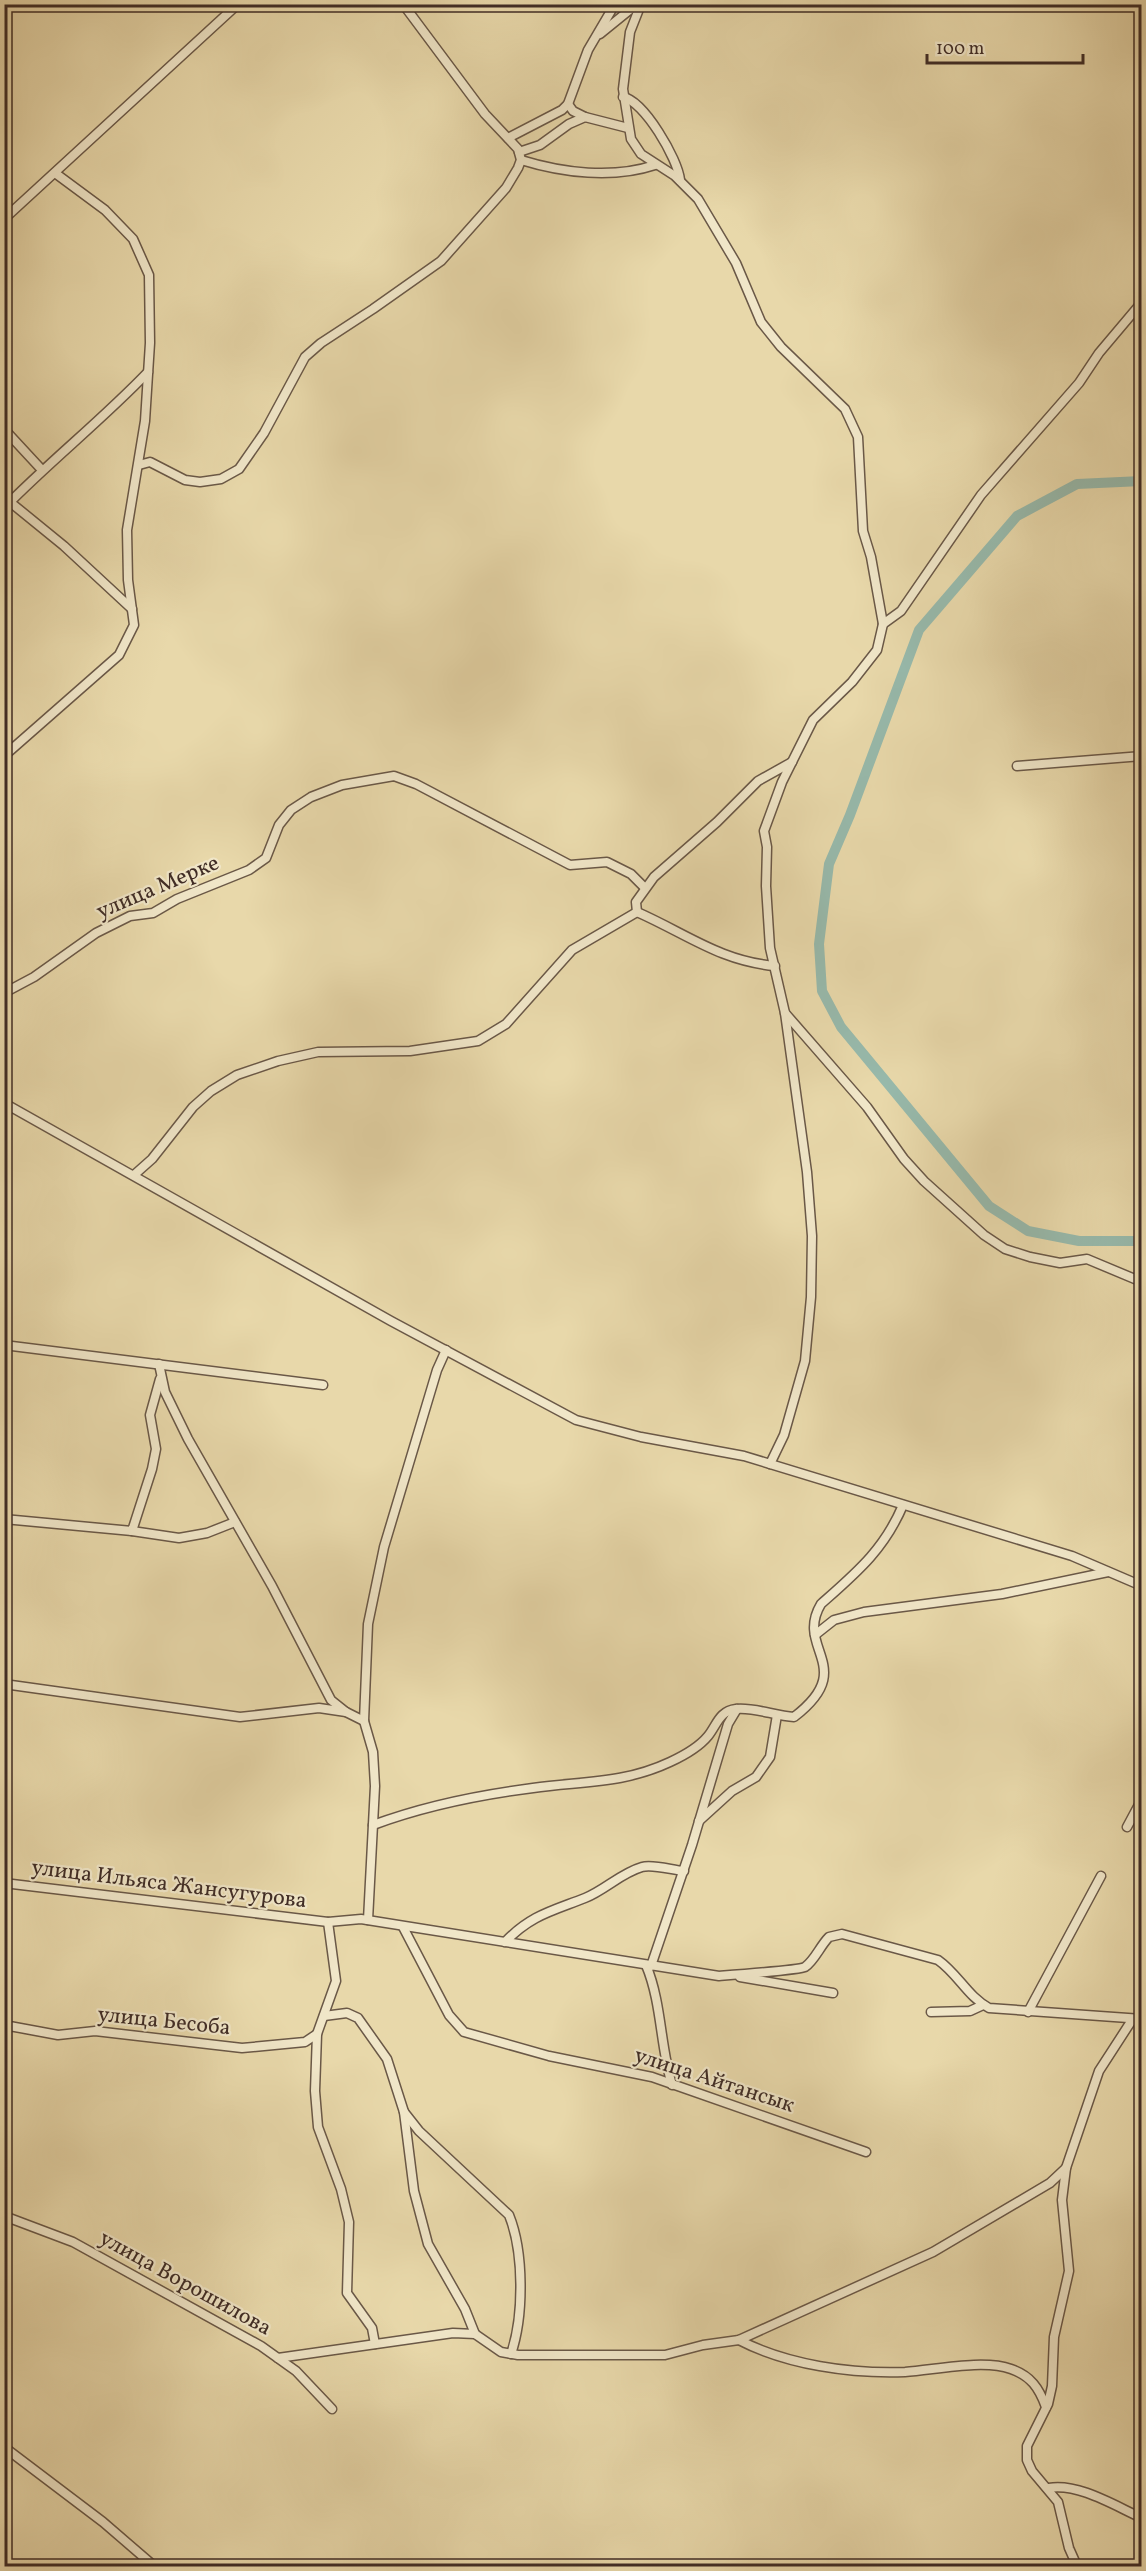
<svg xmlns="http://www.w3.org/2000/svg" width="1146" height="2571" viewBox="0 0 1146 2571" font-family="Vollkorn,serif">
	<rect width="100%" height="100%" fill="#e8d8aa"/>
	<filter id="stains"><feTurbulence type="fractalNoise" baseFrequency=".00333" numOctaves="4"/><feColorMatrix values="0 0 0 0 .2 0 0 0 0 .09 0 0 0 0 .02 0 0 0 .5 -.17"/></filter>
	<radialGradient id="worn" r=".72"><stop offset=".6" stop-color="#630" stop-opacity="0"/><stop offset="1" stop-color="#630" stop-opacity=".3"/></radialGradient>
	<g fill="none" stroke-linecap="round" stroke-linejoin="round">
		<path stroke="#97b9ab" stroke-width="10" d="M 1142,481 L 1077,484 L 1017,516 L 919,630 L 850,815 L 829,864 L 819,944 L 822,991 L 841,1027 L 989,1206 L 1028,1231 L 1079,1241 L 1142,1241"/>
		<defs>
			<g id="minor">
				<path d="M 641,4 L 630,32 L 623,89 L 631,139 L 641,154 L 675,176 L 698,199 L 736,263 L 761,322 L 781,347 L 845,409 L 858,437 L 863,531 L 871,557 L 883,624"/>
				<path d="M 4,5 L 5,4"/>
				<path d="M 600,34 L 637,4"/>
				<path d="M 623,97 C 644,101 678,159 680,180"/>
				<path d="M 568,104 L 573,111 L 585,117"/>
				<path d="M 508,138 L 562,110 L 568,104 L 588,50 L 615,4"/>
				<path d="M 519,152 L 540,145 L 569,124 L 585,117 L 628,128"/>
				<path d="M 521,160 C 563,173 613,179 655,165"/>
				<path d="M 4,219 L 238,4"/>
				<path d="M 4,429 L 42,470"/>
				<path d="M 139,465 L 150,462 L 185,480 L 200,482 L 221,479 L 239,469 L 264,433 L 305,357 L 321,343 L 373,309 L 441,261 L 506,188 L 518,168 L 521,160 L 518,149 L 485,114 L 403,4"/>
				<path d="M 10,502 L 64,546 L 132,609"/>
				<path d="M 4,508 C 50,461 102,420 148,372"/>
				<path d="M 4,756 L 119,655 L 134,625 L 128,580 L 127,530 L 145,421 L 150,343 L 149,275 L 133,239 L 105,210 L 55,173"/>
				<path d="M 1017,766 L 1142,756"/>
				<path d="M 637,912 L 636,902 L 654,877 L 717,822 L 758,781 L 792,762"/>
				<path d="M 637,912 C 687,934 720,961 775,966"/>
				<path d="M 4,993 L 34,977 L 96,933 L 130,916 L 153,913 L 177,899 L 249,870 L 266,858 L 279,825 L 291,810 L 311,797 L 342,785 L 394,776 L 416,784 L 570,865 L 607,862 L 631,874 L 645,888"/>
				<path d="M 785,1013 L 867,1107 L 904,1159 L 924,1181 L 984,1235 L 1005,1249 L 1030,1257 L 1060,1263 L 1087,1259 L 1142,1282"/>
				<path d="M 4,1103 L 391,1321 L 576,1420 L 641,1437 L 744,1456 L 1072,1556 L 1142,1586"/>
				<path d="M 134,1175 L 152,1159 L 193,1107 L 211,1091 L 237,1075 L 278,1061 L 318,1052 L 410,1051 L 478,1041 L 506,1024 L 572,950 L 637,912"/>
				<path d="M 4,1345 L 323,1385"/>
				<path d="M 159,1364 L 165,1392 L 188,1439 L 272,1586 L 331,1700 L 346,1712"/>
				<path d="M 770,1464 L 784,1435 L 805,1361 L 811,1297 L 812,1236 L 807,1172 L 785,1013 L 770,948 L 766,886 L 767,847 L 764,831 L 782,782 L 813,720 L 852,682 L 877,650 L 883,624 L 901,611 L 981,495 L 1079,383 L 1099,353 L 1142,302"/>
				<path d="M 4,1519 L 132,1531 L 152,1469 L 156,1449 L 150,1415 L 160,1379"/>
				<path d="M 132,1531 L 179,1538 L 207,1533 L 235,1522"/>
				<path d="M 815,1635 L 834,1620 L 864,1612 L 1002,1594 L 1108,1572"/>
				<path d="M 4,1684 L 240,1717 L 319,1708 L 346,1712 L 364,1721"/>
				<path d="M 699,1821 L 732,1791 L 756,1777 L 770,1757 L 777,1715"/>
				<path d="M 373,1825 C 424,1806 478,1795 533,1788 C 582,1781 623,1784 670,1762 C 683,1756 699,1747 708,1736 C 717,1725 719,1711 736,1709 C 755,1707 775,1716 794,1717 C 859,1667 794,1649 821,1604 C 856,1573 884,1550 903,1505"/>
				<path d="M 1127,1827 L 1142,1799"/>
				<path d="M 4,1883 L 328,1922 L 361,1919 L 719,1976 C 732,1975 799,1970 805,1967 C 815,1960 820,1946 829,1937 L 842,1934 L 938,1960 C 958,1974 968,1997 989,2008 L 1142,2019"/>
				<path d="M 368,1920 L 375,1786 L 373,1752 L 364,1721 L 368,1624 L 384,1547 L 437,1370 L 446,1350"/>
				<path d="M 328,1922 L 336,1981 L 317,2034 L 315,2091 L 318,2127 L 341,2189 L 349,2222 L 347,2293 L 372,2328 L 375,2344"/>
				<path d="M 403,1927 L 449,2015 L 464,2032 L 549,2056 L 652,2077 L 866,2152"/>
				<path d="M 505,1942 C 531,1915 552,1911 585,1898 C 605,1890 621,1873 642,1867 C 653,1864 672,1870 684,1871"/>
				<path d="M 646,1965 C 662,2003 660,2046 672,2085"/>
				<path d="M 651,1966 L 692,1845 L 728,1724 L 737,1709"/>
				<path d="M 740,1977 L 833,1993"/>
				<path d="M 931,2012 L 970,2011 L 983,2005"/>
				<path d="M 1028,2012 L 1101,1876"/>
				<path d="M 324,2016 L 347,2013 L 358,2018 L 387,2059 L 404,2112 L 414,2191 L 428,2244 L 465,2309 L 475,2334"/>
				<path d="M 4,2025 L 58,2035 L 95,2031 L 242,2048 L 305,2042 L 317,2034"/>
				<path d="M 404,2112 L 419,2131 L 509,2215 C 524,2252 524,2316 511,2354"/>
				<path d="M 4,2216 L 73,2242 L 261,2346 L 296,2371 L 332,2409"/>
				<path d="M 739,2340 C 787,2365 851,2374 905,2372 C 935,2370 983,2359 1011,2369 C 1031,2376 1039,2388 1046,2407"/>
				<path d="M 278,2358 L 453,2333 L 475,2334 L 501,2352 L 518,2355 L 665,2355 L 703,2345 L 739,2340 L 933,2252 L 1050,2183 L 1066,2168"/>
				<path d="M 4,2447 L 103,2522 L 154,2566"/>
				<path d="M 1049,2488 C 1079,2483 1115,2506 1142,2518"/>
				<path d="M 1077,2566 L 1069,2548 L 1058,2502 L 1032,2471 L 1027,2460 L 1027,2446 L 1048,2404 L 1052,2386 L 1054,2337 L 1069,2271 L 1062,2200 L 1066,2168 L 1099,2071 L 1132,2020"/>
			</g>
		</defs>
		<use href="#minor" stroke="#6a5847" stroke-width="11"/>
		<use href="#minor" stroke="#f0e6c8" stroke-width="8"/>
	</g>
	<g text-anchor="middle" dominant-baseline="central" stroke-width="4.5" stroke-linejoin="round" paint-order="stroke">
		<g font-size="22" fill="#402d26" stroke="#f0e6c8">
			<text transform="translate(158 888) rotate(-23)">улица Мерке</text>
			<text transform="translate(169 1885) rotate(7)">улица Ильяса Жансугурова</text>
			<text transform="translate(164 2022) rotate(6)">улица Бесоба</text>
			<text transform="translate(714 2081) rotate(18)">улица Айтансык</text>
			<text transform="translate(185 2284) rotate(29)">улица Ворошилова</text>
		</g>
	</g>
	<rect width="1146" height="2571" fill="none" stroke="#e8d8aa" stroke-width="24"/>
	<rect x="6" y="6" width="1134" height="2559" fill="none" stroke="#402d26" stroke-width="3"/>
	<rect x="12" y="12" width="1122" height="2547" fill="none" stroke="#402d26" stroke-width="1.5"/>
	<path d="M927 54v9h156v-9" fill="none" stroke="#402d26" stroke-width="3"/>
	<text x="936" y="54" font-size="18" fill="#402d26" stroke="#f0e6c8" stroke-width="4.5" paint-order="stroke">100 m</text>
	<rect width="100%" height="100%" filter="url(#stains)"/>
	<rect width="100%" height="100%" fill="url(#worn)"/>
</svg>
